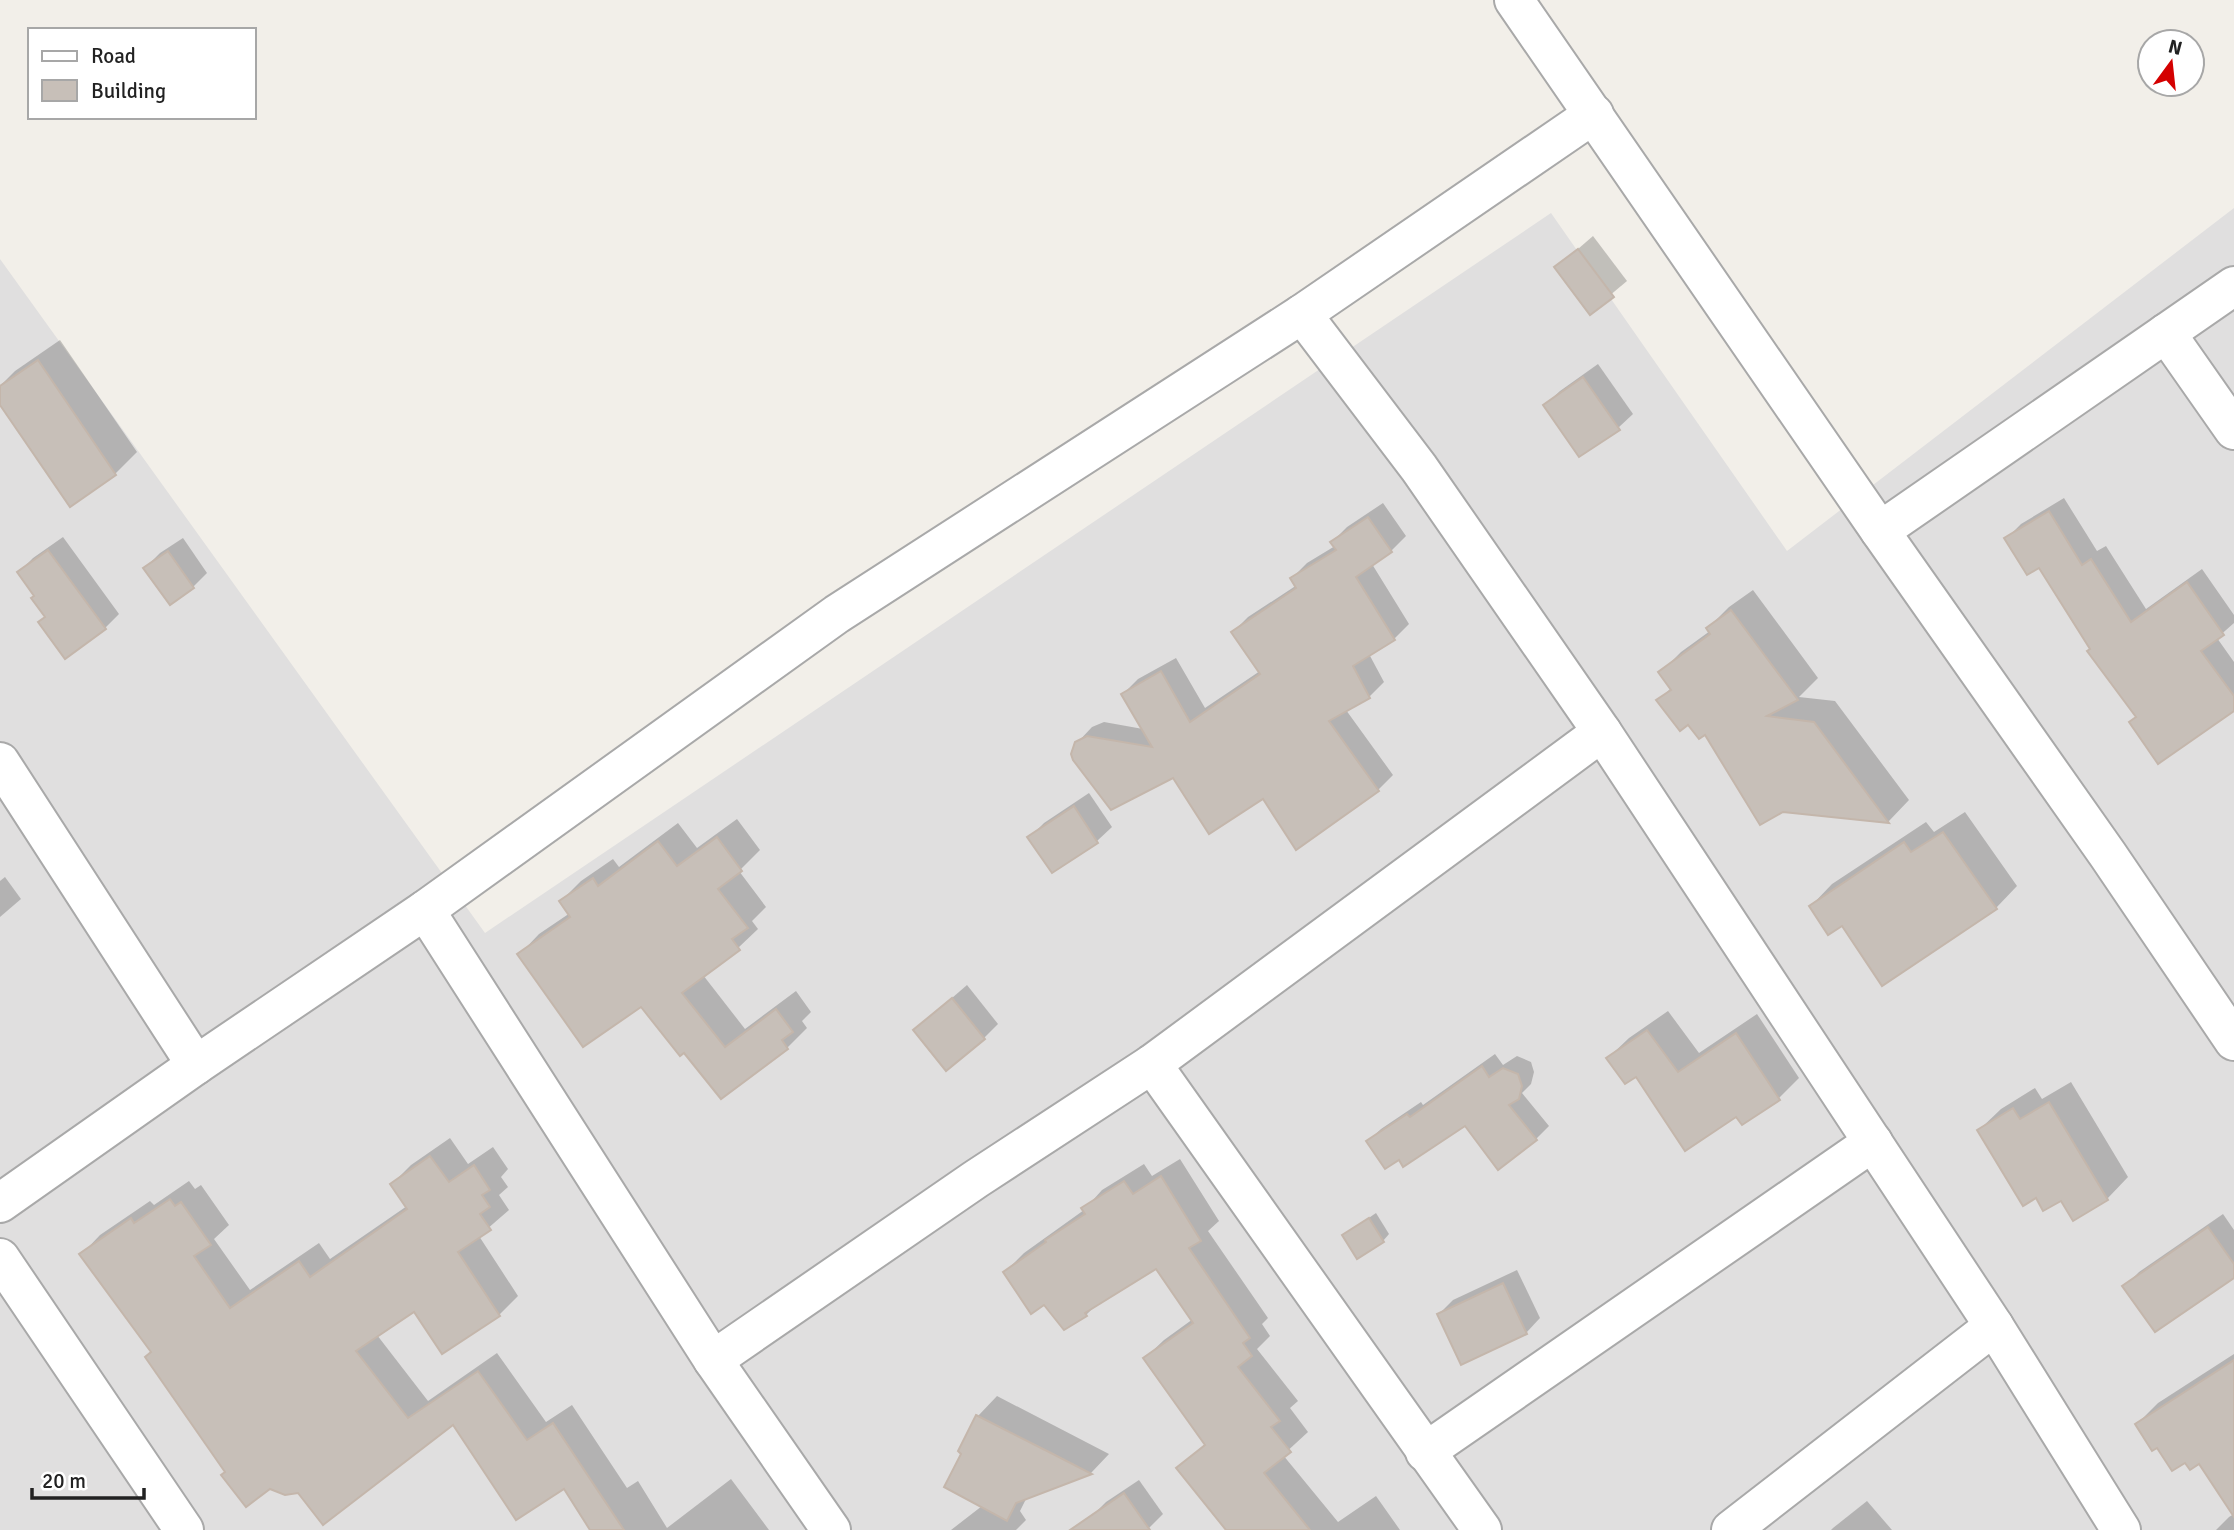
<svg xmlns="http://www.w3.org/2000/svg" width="2234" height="1530" viewBox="0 0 2234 1530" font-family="Signika,sans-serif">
	<rect width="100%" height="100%" fill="#f2efe9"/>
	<path fill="#e0dfdf" d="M 2234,208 L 2234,1530 L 0,1530 L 0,259 L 485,933 L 1551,213 L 1787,551 Z"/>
	<g fill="#0003">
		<path d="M 1593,236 L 1627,281 L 1590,312 L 1556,268 Z"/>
		<path d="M 60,340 L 137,452 L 115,474 L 70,505 L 0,402 L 0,386 L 15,371 Z"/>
		<path d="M 1598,364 L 1633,414 L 1618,428 L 1545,405 L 1560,391 Z"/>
		<path d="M 2064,498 L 2097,551 L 2106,546 L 2146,609 L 2202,569 L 2234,615 L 2234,623 L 2217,638 L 2234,662 L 2234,709 L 2137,717 L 2040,565 L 2006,539 L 2021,524 Z"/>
		<path d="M 1383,503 L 1406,536 L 1391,551 L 1372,564 L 1409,624 L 1394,639 L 1369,654 L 1384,682 L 1369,697 L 1346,710 L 1393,775 L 1378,790 L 1263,797 L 1174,776 L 1077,743 L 1092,727 L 1104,722 L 1143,729 L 1123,694 L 1138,679 L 1176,658 L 1205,708 L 1260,671 L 1233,632 L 1248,617 L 1297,585 L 1292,578 L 1307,563 L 1335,546 L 1332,542 L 1347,527 Z"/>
		<path d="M 63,537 L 119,614 L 105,628 L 46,616 L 36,596 L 19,572 L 33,558 Z"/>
		<path d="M 183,538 L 207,573 L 193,587 L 145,568 L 160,553 Z"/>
		<path d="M 1753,590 L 1818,678 L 1799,697 L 1835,701 L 1909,800 L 1889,821 L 1783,810 L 1705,732 L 1659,700 L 1671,688 L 1660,673 L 1681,652 L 1710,631 L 1708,628 L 1729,607 Z"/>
		<path d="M 1089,793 L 1112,827 L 1097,841 L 1052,871 L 1030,837 L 1044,823 Z"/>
		<path d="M 1965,812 L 2017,886 L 1996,908 L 1842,924 L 1811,906 L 1832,884 L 1926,822 L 1934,832 Z"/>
		<path d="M 737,819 L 760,850 L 739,871 L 766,907 L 752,921 L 758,929 L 738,948 L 703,975 L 745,1029 L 796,991 L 811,1012 L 802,1021 L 807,1028 L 787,1048 L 722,1096 L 684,1050 L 641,1004 L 520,954 L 539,934 L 570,913 L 561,901 L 581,881 L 613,859 L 619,867 L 678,823 L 697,848 Z"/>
		<path d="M 5,877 L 21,899 L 0,917 L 0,881 Z"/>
		<path d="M 967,985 L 998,1024 L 984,1038 L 915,1030 Z"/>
		<path d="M 1668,1011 L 1699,1053 L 1757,1014 L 1799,1078 L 1779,1098 L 1742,1123 L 1737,1115 L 1636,1074 L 1608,1058 L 1629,1038 Z"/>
		<path d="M 1495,1054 L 1503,1065 L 1517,1056 L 1531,1062 L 1534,1072 L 1531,1084 L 1522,1093 L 1549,1126 L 1536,1139 L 1465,1124 L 1399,1158 L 1368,1141 L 1381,1129 L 1421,1102 L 1423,1105 Z"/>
		<path d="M 2071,1082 L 2128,1177 L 2107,1199 L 2062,1198 L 1979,1130 L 2001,1109 L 2035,1088 L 2042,1099 Z"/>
		<path d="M 450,1138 L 468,1164 L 493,1147 L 508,1169 L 501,1177 L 508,1187 L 499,1195 L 509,1210 L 479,1236 L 518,1296 L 499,1315 L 414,1310 L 377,1335 L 428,1401 L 497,1353 L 546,1422 L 572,1405 L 627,1488 L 638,1481 L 667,1528 L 731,1479 L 769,1530 L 592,1530 L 565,1486 L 453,1423 L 299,1491 L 227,1471 L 152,1352 L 82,1254 L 100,1235 L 150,1201 L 154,1205 L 189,1181 L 195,1189 L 201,1185 L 229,1225 L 214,1239 L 250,1290 L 319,1243 L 330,1259 L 407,1206 L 392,1184 L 411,1165 Z"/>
		<path d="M 1180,1159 L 1219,1221 L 1208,1231 L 1268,1318 L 1262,1324 L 1270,1336 L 1257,1349 L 1298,1401 L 1290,1408 L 1308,1432 L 1283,1455 L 1338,1522 L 1376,1496 L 1400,1530 L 1238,1530 L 1179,1468 L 1206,1443 L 1145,1358 L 1164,1340 L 1193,1319 L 1156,1267 L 1098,1303 L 1086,1315 L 1044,1303 L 1005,1272 L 1024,1253 L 1084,1210 L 1102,1190 L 1144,1164 L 1152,1176 Z"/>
		<path d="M 1376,1213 L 1389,1234 L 1383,1241 L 1344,1235 Z"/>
		<path d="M 2223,1214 L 2234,1230 L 2234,1276 L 2125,1286 L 2139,1272 Z"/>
		<path d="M 1517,1270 L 1540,1318 L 1526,1333 L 1439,1314 L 1453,1300 Z"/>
		<path d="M 2234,1354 L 2234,1513 L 2200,1461 L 2186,1460 L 2158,1445 L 2137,1424 L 2158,1403 Z"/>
		<path d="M 997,1396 L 1109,1454 L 1091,1473 L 1027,1497 L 1020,1511 L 1026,1520 L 1016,1530 L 951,1530 L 982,1506 L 963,1453 L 960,1451 L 978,1416 Z"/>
		<path d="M 1139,1480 L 1163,1514 L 1147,1530 L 1101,1530 L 1092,1516 L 1106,1502 Z"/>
		<path d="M 1867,1501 L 1892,1530 L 1831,1530 L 1833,1528 Z"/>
		<path d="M 2234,1514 L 2234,1530 L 2216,1530 L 2229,1517 Z"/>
	</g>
	<g fill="#c7bfb8" stroke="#c4b6ab" stroke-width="2">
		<path d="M 1578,249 L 1614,297 L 1590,315 L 1554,267 Z"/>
		<path d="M 38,360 L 116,475 L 70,507 L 0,405 L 0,386 Z"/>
		<path d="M 1583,377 L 1620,430 L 1579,457 L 1543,405 Z"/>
		<path d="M 2049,511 L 2082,565 L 2091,559 L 2131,622 L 2187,582 L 2224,635 L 2201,651 L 2234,696 L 2234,711 L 2158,764 L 2129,722 L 2136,717 L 2087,651 L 2090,649 L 2039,568 L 2027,575 L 2004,538 Z"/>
		<path d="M 1368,517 L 1392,552 L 1356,577 L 1395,640 L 1353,666 L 1370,698 L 1329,721 L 1379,791 L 1296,850 L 1263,799 L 1209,834 L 1173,778 L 1111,810 L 1073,760 L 1071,754 L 1075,742 L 1087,736 L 1152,747 L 1121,694 L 1161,671 L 1190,722 L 1260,674 L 1231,632 L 1296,588 L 1290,578 L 1336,550 L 1330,542 Z"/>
		<path d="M 48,550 L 106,629 L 65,659 L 38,622 L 45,617 L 31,598 L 34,596 L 17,572 Z"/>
		<path d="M 168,551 L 194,588 L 170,605 L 143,568 Z"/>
		<path d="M 1731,610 L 1798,700 L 1767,716 L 1814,722 L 1889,823 L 1783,812 L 1760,825 L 1705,735 L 1699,739 L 1688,725 L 1680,731 L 1656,700 L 1671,690 L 1658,672 L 1710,634 L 1706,628 Z"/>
		<path d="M 1074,806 L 1098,843 L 1052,873 L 1027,837 Z"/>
		<path d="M 1943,832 L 1997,909 L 1882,986 L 1842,926 L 1828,935 L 1809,906 L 1904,842 L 1911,852 Z"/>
		<path d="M 717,837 L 742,871 L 718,889 L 748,928 L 732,939 L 740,950 L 682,993 L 725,1047 L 776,1009 L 793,1032 L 782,1040 L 788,1049 L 721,1099 L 684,1053 L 680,1056 L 641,1007 L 583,1047 L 517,954 L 570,917 L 559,901 L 593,878 L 598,886 L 658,841 L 677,866 Z"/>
		<path d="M 952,998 L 985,1039 L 946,1071 L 913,1030 Z"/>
		<path d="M 1647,1030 L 1678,1072 L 1736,1033 L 1780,1100 L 1742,1125 L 1736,1117 L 1685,1151 L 1636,1077 L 1625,1084 L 1606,1058 Z"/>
		<path d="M 1482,1066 L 1489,1077 L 1503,1068 L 1518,1074 L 1522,1086 L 1519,1099 L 1509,1105 L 1537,1140 L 1498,1170 L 1465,1126 L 1403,1167 L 1399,1160 L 1385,1169 L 1366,1141 L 1407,1114 L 1410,1117 Z"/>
		<path d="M 2049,1102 L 2108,1200 L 2073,1221 L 2061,1201 L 2043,1211 L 2036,1198 L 2023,1206 L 1977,1130 L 2013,1108 L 2020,1119 Z"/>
		<path d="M 430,1156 L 449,1182 L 474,1165 L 490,1190 L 482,1195 L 490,1207 L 480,1214 L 491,1230 L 458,1252 L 500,1316 L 442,1354 L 414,1312 L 356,1351 L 408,1418 L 478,1371 L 527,1440 L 553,1423 L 624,1530 L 590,1530 L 564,1489 L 516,1520 L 453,1425 L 323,1525 L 298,1493 L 285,1495 L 270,1489 L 246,1507 L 221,1475 L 225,1472 L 145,1357 L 151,1352 L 79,1254 L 131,1218 L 134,1223 L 170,1199 L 175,1206 L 181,1202 L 211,1245 L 194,1256 L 230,1308 L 299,1261 L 310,1277 L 407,1209 L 390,1184 Z"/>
		<path d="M 1161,1176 L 1201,1241 L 1189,1248 L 1250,1338 L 1243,1343 L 1252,1356 L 1238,1367 L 1280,1421 L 1271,1427 L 1291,1452 L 1264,1473 L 1310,1530 L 1226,1530 L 1176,1468 L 1205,1445 L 1143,1358 L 1193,1323 L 1156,1269 L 1085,1313 L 1087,1316 L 1064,1330 L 1044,1305 L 1031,1314 L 1003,1272 L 1046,1242 L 1045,1240 L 1085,1214 L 1081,1208 L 1124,1181 L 1133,1194 Z"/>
		<path d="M 1369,1218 L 1384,1242 L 1357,1259 L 1342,1235 Z"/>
		<path d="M 2208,1227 L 2234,1264 L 2234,1278 L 2155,1332 L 2122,1286 Z"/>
		<path d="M 1503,1283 L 1527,1334 L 1461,1365 L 1437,1314 Z"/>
		<path d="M 2234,1360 L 2234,1517 L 2199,1464 L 2190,1470 L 2185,1463 L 2172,1471 L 2157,1448 L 2152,1451 L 2135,1424 Z"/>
		<path d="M 976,1415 L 1051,1453 L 1092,1474 L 1016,1503 L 1007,1521 L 944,1487 L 961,1454 L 958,1451 Z"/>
		<path d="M 1124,1493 L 1150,1530 L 1070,1530 Z"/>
	</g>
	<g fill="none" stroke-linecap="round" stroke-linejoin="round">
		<defs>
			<g id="minor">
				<path d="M 1514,0 L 1880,531 L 2108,855 L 2234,1041"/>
				<path d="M 1302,314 L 1419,468 L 1602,732 L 1994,1326 L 2121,1530"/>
				<path d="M 2166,333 L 2234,430"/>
				<path d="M 1880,531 L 2234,286"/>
				<path d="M 0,762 L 196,1065"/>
				<path d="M 425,910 L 713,1360 L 831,1530"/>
				<path d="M 1152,1064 L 1482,1530"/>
				<path d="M 0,1203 L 196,1065 L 425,910 L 837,614 L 1302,314 L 1594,114"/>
				<path d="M 0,1258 L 184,1530"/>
				<path d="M 713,1360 L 976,1179 L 1152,1064 L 1602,732"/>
				<path d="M 1425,1452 L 1873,1142"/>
				<path d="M 1731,1530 L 1994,1326"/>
			</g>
		</defs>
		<use href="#minor" stroke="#a9a9a9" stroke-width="42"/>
		<use href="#minor" stroke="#fff" stroke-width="38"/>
	</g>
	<rect x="28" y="28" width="228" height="91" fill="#ffffff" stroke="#a7a7a7" stroke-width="2"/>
	<rect x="42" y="51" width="35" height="10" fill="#ffffff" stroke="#a7a7a7" stroke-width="2"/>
	<text x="91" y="63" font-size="21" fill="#222222">Road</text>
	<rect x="42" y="80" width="35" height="21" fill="#c7bfb8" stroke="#a7a7a7" stroke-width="2"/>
	<text x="91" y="98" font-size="21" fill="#222222">Building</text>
	<g transform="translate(2171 63) rotate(15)"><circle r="33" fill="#ffffff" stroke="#a7a7a7" stroke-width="2"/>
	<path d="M0-5L12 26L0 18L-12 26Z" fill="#d40000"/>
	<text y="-10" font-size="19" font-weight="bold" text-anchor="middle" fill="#222222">N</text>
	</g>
	<path d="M32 1488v10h112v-10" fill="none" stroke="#222222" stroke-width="3.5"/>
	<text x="42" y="1488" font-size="21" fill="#222222" stroke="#ffffff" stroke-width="5" paint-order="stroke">20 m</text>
</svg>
